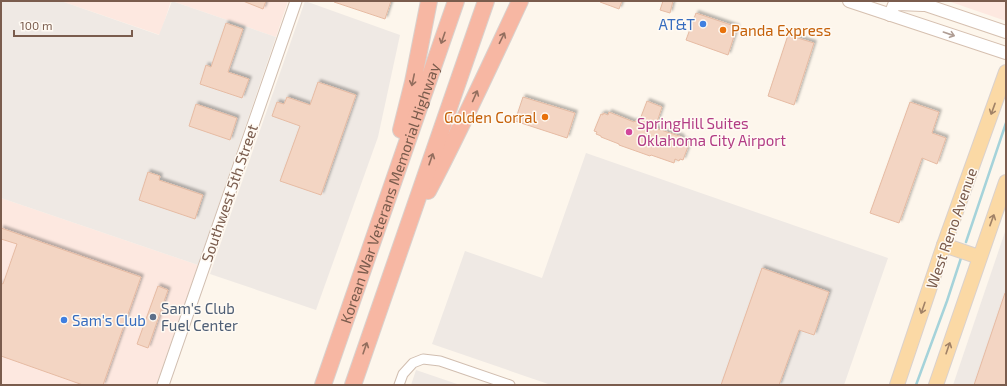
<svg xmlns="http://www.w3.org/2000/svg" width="1007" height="386" viewBox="0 0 1007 386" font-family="'Exo 2',sans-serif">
	<defs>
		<filter id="shadow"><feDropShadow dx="2.5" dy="-2.5" stdDeviation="1" flood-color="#0004"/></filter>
	</defs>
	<rect width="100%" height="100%" fill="#fdf6ec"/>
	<g fill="#fde8e0">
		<path d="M 61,1 L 171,1 L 160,35 Z"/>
		<path d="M 172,1 L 288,1 L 276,37 Z"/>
		<path d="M 948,1 L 1006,1 L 1006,21 Z"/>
		<path d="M 1,198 L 198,265 L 156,385 L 1,385 Z"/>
	</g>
	<g fill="#efe9e4">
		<path d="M 1,1 L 61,1 L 159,35 L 172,1 L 276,37 L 198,265 L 1,198 Z"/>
		<path d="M 305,1 L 400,35 L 378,137 L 316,310 L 210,274 Z"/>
		<path d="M 586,153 L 888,258 L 844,385 L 551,385 L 432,344 L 465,251 L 542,278 Z"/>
		<path d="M 1006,229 L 1006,385 L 953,385 Z"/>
		<path d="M 416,370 L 460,385 L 411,385 Z"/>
	</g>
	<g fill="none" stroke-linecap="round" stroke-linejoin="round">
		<g stroke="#a5d3da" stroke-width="2.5">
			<path d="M 966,242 L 1006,123"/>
			<path d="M 916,385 L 947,301 L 961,258"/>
		</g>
	</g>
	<g fill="#f3d5c3" stroke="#e6bba3" filter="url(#shadow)">
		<path d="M 243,1 L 266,1 L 263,9 Z"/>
		<path d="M 334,1 L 391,1 L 385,19 L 334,2 Z"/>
		<path d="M 600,1 L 622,1 L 619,9 L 600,2 Z"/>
		<path d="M 663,1 L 673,1 L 670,13 L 660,10 Z"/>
		<path d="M 696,13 L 737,27 L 728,55 L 686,40 Z"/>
		<path d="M 226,23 L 243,29 L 228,72 L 249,79 L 242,98 L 200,84 L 206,65 L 211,67 Z"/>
		<path d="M 788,35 L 814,43 L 794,105 L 768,96 Z"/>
		<path d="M 318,82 L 356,95 L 321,195 L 280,181 L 300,126 L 272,116 L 277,102 L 284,104 L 287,97 L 310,105 Z"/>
		<path d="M 523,97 L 575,113 L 567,138 L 515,121 Z"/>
		<path d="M 647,101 L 662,107 L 655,128 L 682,137 L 681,139 L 687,141 L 686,143 L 689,144 L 683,160 L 680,159 L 679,161 L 675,159 L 674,163 L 651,155 L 650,156 L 619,145 L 619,144 L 601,137 L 601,136 L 596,134 L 597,132 L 594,131 L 601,114 L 603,115 L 603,113 L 608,115 L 609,112 L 634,122 L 635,121 L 639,122 Z"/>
		<path d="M 910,102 L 939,112 L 932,133 L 946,138 L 937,164 L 922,158 L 899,223 L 870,213 Z"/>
		<path d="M 196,104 L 237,118 L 230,140 L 189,126 Z"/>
		<path d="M 148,172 L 160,176 L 159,180 L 203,195 L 195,219 L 139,200 Z"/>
		<path d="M 1,228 L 141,277 L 103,385 L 83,385 L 1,356 L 1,283 L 3,284 L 17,244 L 1,239 Z"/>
		<path d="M 762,268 L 829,292 L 814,335 L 799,330 L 779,385 L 721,385 Z"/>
		<path d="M 158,286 L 168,290 L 148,348 L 137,344 Z"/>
		<path d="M 1005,293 L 1006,293 L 1006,385 L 974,385 Z"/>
	</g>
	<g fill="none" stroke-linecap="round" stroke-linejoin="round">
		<defs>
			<path id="minor" d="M 399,385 L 403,374 L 413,363 L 423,359 L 440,361 L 510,385"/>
			<path id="tertiary" d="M 163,385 L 296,1"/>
			<g id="secondary">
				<path d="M 849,1 L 1006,53"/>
				<path d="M 914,1 L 1006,32"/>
				<path d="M 890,15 L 894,5 L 898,4 L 923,5"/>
			</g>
			<g id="primary">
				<path d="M 944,245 L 979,257"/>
				<path d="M 897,385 L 944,245 L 1006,72"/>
				<path d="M 936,385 L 1006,182"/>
			</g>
			<g id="motorway">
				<path d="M 401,130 L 413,82 L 429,1"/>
				<path d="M 428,191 C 461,129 490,65 520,1"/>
				<path id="s1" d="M 323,385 L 456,1"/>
				<path d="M 353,385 L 486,1"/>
			</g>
		</defs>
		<use href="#minor" stroke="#d1beb0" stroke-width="11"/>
		<use href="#tertiary" stroke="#d1beb0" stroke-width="13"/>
		<use href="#secondary" stroke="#d6c0b0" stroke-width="14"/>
		<use href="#primary" stroke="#dad1cd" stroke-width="16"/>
		<use href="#motorway" stroke="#dad1cd" stroke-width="18"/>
		<use href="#minor" stroke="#fff" stroke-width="9"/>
		<use href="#tertiary" stroke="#fff" stroke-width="11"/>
		<use href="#secondary" stroke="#fff" stroke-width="12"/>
		<use href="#primary" stroke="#fbd9a5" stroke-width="14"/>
		<use href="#motorway" stroke="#f7b7a3" stroke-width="16"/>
	</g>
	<defs><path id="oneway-shaft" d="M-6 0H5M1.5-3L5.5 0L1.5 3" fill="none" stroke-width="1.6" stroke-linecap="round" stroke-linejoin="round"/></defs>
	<use stroke="#af9d94" href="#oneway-shaft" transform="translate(949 34) rotate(19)"/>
	<g stroke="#936e5e">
		<use href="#oneway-shaft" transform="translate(443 38) rotate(109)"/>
		<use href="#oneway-shaft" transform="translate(502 38) rotate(-64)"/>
		<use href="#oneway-shaft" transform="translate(413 80) rotate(102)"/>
		<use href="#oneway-shaft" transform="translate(475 96) rotate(-66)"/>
		<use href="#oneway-shaft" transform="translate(431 159) rotate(-71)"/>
		<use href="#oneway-shaft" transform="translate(365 348) rotate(-71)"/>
	</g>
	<g stroke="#a18267">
		<use href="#oneway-shaft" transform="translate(993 109) rotate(110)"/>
		<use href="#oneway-shaft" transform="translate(992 220) rotate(-70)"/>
		<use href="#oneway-shaft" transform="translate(923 308) rotate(109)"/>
		<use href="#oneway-shaft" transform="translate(948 348) rotate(-71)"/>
	</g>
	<g fill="#3f7fe0" stroke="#fffaf3" stroke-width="1.5">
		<circle cx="703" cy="24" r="4"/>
		<circle cx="64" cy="320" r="4"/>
	</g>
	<g fill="#e8710a" stroke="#fffaf3" stroke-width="1.5">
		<circle cx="723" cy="30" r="4"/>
		<circle cx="545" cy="117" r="4"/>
	</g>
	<circle fill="#d1479c" stroke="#fffaf3" stroke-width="1.5" cx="629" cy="132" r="4"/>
	<circle fill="#5c6f8a" stroke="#fffaf3" stroke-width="1.5" cx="153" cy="317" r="4"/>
	<g text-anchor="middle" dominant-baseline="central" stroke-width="3" stroke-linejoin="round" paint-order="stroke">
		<g font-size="15" fill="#366cbe" stroke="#fffaf3" text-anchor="end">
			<text x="695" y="24">AT&amp;T</text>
			<text x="72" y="320" text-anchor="start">Sam's Club</text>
		</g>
		<g font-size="15" fill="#c56008" stroke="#fffaf3" text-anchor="start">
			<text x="731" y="30">Panda Express</text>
			<text x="537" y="117" text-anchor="end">Golden Corral</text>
		</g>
		<g font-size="15" fill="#b23c85" stroke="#fffaf3" text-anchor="start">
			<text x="637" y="123">SpringHill Suites<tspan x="637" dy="17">Oklahoma City Airport</tspan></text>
		</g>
		<g font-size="15" fill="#7a5c4d" stroke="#fffaf3">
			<text transform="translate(229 193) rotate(-71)">Southwest 5th Street</text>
			<text stroke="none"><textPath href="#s1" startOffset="203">Korean War Veterans Memorial Highway</textPath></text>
			<text transform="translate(951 228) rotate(-71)">West Reno Avenue</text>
		</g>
		<g font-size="15" fill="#4e5e75" stroke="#fffaf3" text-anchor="start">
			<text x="161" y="308">Sam's Club<tspan x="161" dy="17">Fuel Center</tspan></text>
		</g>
	</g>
	<rect width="1007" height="386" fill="none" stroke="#7a5c4d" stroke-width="4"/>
	<path d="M14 30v6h118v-6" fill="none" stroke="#7a5c4d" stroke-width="2"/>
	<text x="20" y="30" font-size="12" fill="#7a5c4d" stroke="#fffaf3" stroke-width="3" paint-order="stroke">100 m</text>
</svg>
